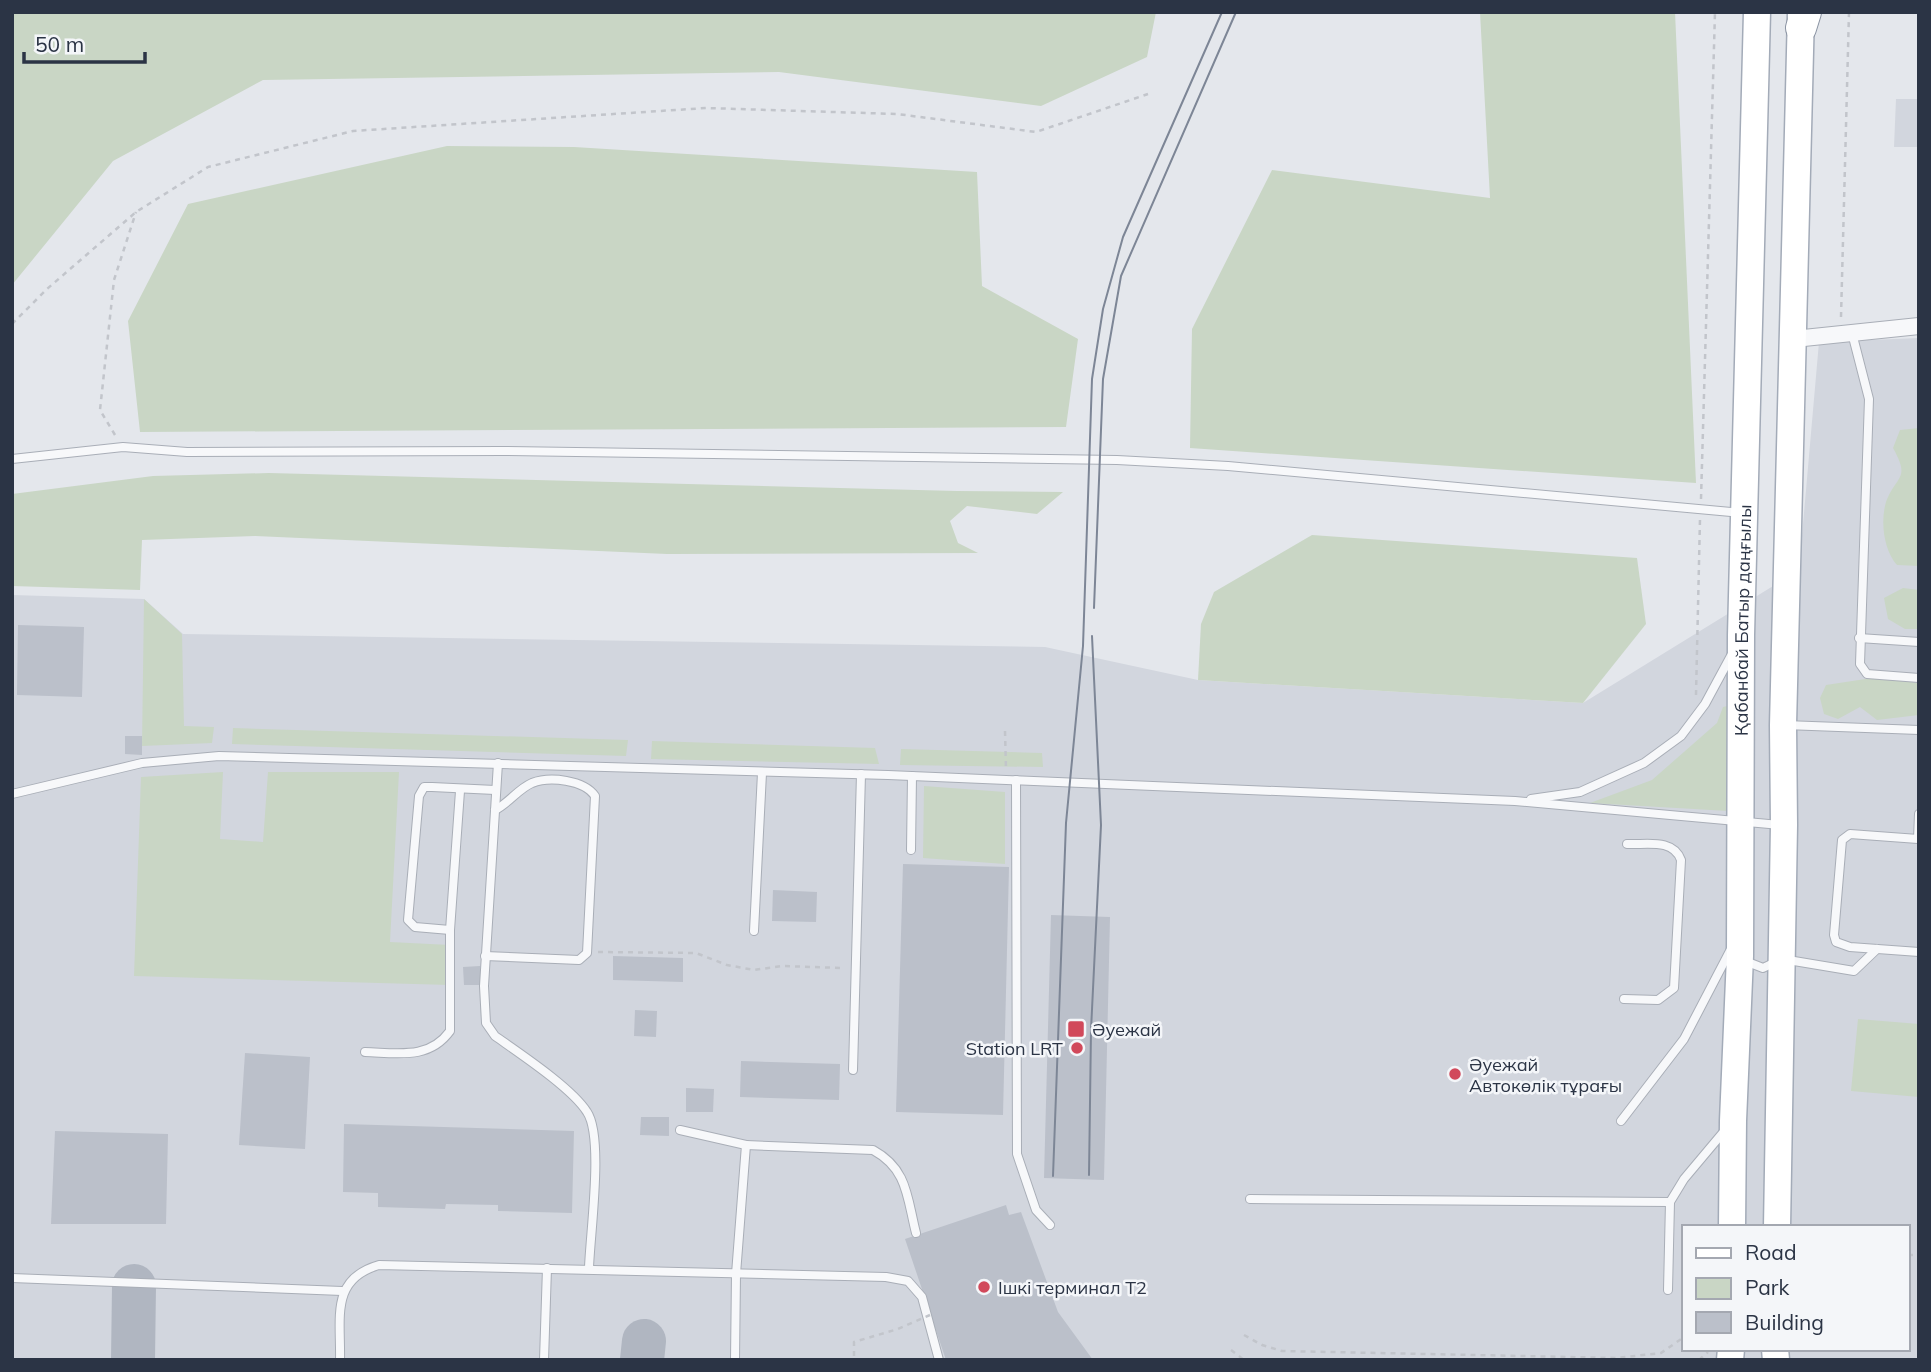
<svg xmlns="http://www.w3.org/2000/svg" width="1931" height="1372" viewBox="0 0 1931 1372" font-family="Mulish,sans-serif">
	<rect width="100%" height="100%" fill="#e4e7ec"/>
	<g fill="#d2d6de" fill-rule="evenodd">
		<path d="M 1896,99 L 1919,99 L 1919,147 L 1894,147 Z"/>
		<path d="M 1919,338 L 1919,1360 L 12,1360 L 12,595 L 144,599 L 183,634 L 1045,647 L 1198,680 L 1583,703 L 1799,570 L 1819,342 ZM 1684,1227 L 1908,1227 L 1908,1349 L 1684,1349 Z"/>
	</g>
	<g fill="#c9d6c5">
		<path d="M 12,12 L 1156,12 L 1147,57 L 1041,106 L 779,72 L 263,80 L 113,161 L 12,285 Z"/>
		<path d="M 1480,12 L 1675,12 L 1696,483 L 1190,448 L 1192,329 L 1272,170 L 1490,198 Z"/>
		<path d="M 447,146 L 574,147 L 977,172 L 982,286 L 1078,339 L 1066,427 L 140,432 L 128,321 L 188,204 Z"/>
		<path d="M 1919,428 L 1919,566 L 1897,565 C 1884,551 1880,522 1886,502 C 1896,475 1911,480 1893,448 L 1900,430 Z"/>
		<path d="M 269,473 L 957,491 L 1063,492 L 1037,514 L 967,506 L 950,521 L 958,543 L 978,553 L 667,554 L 255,536 L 142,540 L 140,590 L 12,586 L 12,494 L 153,476 Z"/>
		<path d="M 1312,535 L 1637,558 L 1646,624 L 1583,703 L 1198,680 L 1201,624 L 1214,592 Z"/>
		<path d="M 1903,588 L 1919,590 L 1919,629 L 1905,629 L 1888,619 L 1884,598 Z"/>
		<path d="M 144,599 L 182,634 L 184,726 L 214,727 L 212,743 L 142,746 Z"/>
		<path d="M 1872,678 L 1919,683 L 1919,715 L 1877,720 L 1860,707 L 1838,719 L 1824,714 L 1820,698 L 1826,685 Z"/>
		<path d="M 1731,705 L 1728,811 L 1590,803 L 1652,780 L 1717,723 L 1723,707 Z"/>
		<path d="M 233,728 L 628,740 L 626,756 L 232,744 Z"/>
		<path d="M 652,741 L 875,748 L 879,764 L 651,759 Z"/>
		<path d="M 901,749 L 1042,753 L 1043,767 L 900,765 Z"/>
		<path d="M 223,772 L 220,839 L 263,842 L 268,772 L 399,772 L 390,942 L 450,945 L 450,985 L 134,976 L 141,777 Z"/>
		<path d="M 924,786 L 1005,792 L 1005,864 L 923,858 Z"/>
		<path d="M 1858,1019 L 1919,1024 L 1919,1097 L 1851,1091 Z"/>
	</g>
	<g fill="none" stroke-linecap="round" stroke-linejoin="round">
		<g stroke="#b0b6c1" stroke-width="44">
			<path d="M 133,1360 L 134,1286"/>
			<path d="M 642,1360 L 644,1341"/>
		</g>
	</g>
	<g fill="#bbc0ca">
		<path d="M 18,625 L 84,627 L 82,697 L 17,695 Z"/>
		<path d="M 125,736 L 142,736 L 142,755 L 125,754 Z"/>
		<path d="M 903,864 L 1009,867 L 1003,1115 L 896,1112 Z"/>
		<path d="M 773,890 L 817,892 L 816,922 L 772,921 Z"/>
		<path d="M 1051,915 L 1110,917 L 1104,1180 L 1044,1178 Z"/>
		<path d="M 613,956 L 683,958 L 683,982 L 613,980 Z"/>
		<path d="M 480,966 L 480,985 L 464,985 L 463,967 Z"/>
		<path d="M 635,1010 L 657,1011 L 656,1037 L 634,1036 Z"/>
		<path d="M 245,1053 L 310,1057 L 305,1149 L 239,1145 Z"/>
		<path d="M 741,1061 L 840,1064 L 839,1100 L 740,1097 Z"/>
		<path d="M 686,1088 L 714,1089 L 713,1112 L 686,1112 Z"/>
		<path d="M 641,1117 L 669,1117 L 669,1136 L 640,1135 Z"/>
		<path d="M 344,1124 L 574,1131 L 572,1213 L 498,1211 L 498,1205 L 446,1204 L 445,1209 L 378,1207 L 378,1193 L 343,1192 Z"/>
		<path d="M 55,1131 L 168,1134 L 166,1224 L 51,1224 Z"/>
		<path d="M 1006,1205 L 1009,1215 L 1021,1212 L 1058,1312 L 1093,1360 L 946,1360 L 905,1239 Z"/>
	</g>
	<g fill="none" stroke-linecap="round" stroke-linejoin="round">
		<defs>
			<g id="lane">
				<path d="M 1852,333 L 1869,399 L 1860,664 L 1867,674 L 1919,678"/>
				<path d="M 12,459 L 123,447 L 187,452 L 503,451 L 1117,460 L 1228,466 L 1742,513"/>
				<path d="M 1859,638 L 1919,642"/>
				<path d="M 1785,725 L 1919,730"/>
				<path d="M 498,763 L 484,986 L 486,1023 L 495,1036 C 519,1053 572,1088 587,1112 C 604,1137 590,1234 589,1268"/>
				<path d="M 1016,780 L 1017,1154 L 1036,1210 L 1050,1225"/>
				<path d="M 12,794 L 142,763 L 219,756 L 888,775 L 1515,801 L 1781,825"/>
				<path d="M 1531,799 L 1580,792 L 1644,763 L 1681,736 L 1705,704 L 1732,654"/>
				<path d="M 1919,814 L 1918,839 L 1850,834 L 1842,840 L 1834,935 L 1836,942 L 1850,947 L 1919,952"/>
				<path d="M 911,850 L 912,776"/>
				<path d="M 450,930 L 415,927 L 408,920 L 419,796 L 424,787 L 432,787 L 495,790"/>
				<path d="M 754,931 L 762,773"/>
				<path d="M 485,956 L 579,960 L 587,953 L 595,796 C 584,780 550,776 532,783 C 518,789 509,803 495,810"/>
				<path d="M 1745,961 L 1763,968 L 1782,959 L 1854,971 L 1877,949"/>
				<path d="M 1624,999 L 1658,1000 L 1674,988 L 1681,860 C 1673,838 1646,845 1627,844"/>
				<path d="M 365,1052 C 398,1053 429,1060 450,1031 L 450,930 L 460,791"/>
				<path d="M 853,1070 L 861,774"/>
				<path d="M 1621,1121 L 1684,1039 L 1732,947"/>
				<path d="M 680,1130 L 746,1145 L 736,1274 L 735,1360"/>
				<path d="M 746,1145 L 873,1150 C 908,1169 907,1198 916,1233"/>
				<path d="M 1250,1199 L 1670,1202"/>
				<path d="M 12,1278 L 342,1291"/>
				<path d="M 1668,1290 L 1670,1202 L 1684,1179 L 1726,1129"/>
				<path d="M 340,1360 C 341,1318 330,1279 379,1265 L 886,1277 L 908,1281 L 922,1297 L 939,1360"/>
				<path d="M 544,1360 L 547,1268"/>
			</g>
			<path id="street" d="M 1794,339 L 1919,326"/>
			<g id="primary">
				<path id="s1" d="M 1732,1227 L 1733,1121 L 1740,956 L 1741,635 L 1757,12"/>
				<path d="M 1777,1227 L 1784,825 L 1783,725 L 1801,12"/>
				<path d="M 1775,1349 L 1776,1360"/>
				<path d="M 1730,1360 L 1731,1349"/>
			</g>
			<path id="highway" d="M 1801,28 L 1806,12"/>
		</defs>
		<use href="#lane" stroke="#a9aeb7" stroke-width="10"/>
		<use href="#street" stroke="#a9aeb7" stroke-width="18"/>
		<use href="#primary" stroke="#a3abb8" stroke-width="29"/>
		<use href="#highway" stroke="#8b94a3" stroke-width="32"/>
		<g stroke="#c2c5cb" stroke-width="2.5" stroke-dasharray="5 5" stroke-linecap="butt">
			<path d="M 1841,317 L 1849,12"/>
			<path d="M 12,324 L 47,289 L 136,212 L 208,167 L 353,131 L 706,108 L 897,114 L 1036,132 L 1148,94"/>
			<path d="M 115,435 L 100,410 L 114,280 L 136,212"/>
			<path d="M 1701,499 L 1715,12"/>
			<path d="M 1696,695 L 1700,519"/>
			<path d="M 1005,731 L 1006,769"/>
			<path d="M 598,952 L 696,953 L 727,965 L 754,970 L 782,966 L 843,968"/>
			<path d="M 1908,1255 L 1919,1255"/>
			<path d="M 1244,1335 L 1262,1345 L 1282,1351 L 1617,1358 L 1661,1353 L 1684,1337"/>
			<path d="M 1231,1350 L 1244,1360"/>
			<path d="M 1699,1360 L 1708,1352"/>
		</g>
		<use href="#lane" stroke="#f7f8fa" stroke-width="8"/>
		<use href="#street" stroke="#f7f8fa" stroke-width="16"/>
		<use href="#primary" stroke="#fff" stroke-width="26"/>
		<use href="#highway" stroke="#fff" stroke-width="30"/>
		<g stroke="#7d8696" stroke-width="2">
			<path d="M 1094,608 L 1103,379 L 1121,276 L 1236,12"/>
			<path d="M 1089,1175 L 1091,1030 L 1101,825 L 1092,636"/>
			<path d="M 1053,1176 L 1066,823 L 1083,646 L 1092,379 L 1103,309 L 1123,237 L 1222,12"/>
		</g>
		<path stroke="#c2c5cb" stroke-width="2.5" stroke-dasharray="5 5" stroke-linecap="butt" d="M 854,1356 L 854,1342 L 898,1329 L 930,1315"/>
	</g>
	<g fill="#d1495b" stroke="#f4f6f9" stroke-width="2.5">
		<rect x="1067" y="1020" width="18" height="18" rx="3.5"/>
		<circle cx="1077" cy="1048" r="7"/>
		<circle cx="1455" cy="1074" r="7"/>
		<circle cx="984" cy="1287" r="7"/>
	</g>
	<g text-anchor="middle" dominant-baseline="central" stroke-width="5" stroke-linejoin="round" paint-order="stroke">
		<g font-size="18" fill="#2b3445" stroke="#f4f6f9">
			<text stroke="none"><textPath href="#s1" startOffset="607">Қабанбай Батыр даңғылы</textPath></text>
		</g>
		<g font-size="18" fill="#2b3445" stroke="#f4f6f9" text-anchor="start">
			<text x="1092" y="1029">Әуежай</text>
			<text x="1063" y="1048" text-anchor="end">Station LRT</text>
			<text x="1469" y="1064">Әуежай<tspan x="1469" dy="21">Автокөлік тұрағы</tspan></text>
			<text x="998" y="1287">Ішкі терминал T2</text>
		</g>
	</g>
	<rect width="1931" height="1372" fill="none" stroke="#2b3445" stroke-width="28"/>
	<rect x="1682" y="1225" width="228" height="126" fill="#f4f6f9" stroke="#a4a8b1" stroke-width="2"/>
	<rect x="1696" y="1248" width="35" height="10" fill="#ffffff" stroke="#a4a8b1" stroke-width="2"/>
	<text x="1745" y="1260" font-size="21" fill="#2b3445">Road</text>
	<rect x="1696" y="1278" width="35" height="21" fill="#c9d6c5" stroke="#a4a8b1" stroke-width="2"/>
	<text x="1745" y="1295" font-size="21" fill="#2b3445">Park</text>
	<rect x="1696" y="1312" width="35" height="21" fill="#bbc0ca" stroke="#a4a8b1" stroke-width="2"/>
	<text x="1745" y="1330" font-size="21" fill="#2b3445">Building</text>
	<path d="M24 52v10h121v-10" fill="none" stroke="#2b3445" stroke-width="3.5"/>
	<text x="35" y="52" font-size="21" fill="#2b3445" stroke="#f4f6f9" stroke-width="5" paint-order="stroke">50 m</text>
</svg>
